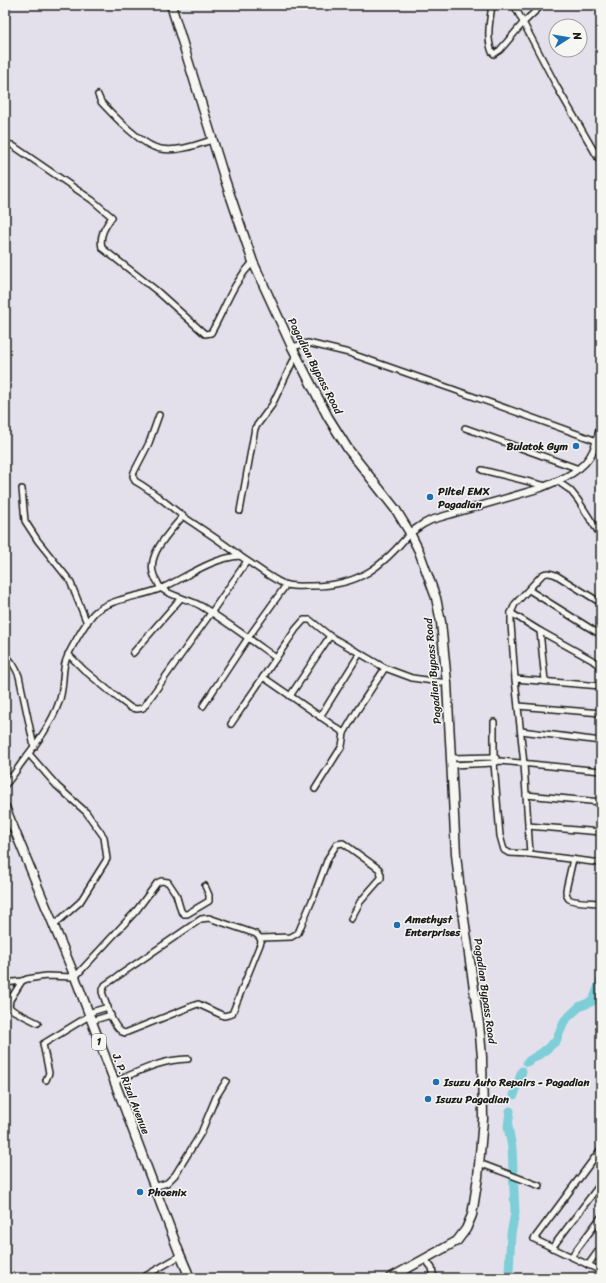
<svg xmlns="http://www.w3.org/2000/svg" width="606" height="1283" viewBox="0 0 606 1283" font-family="Sriracha,sans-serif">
	<rect width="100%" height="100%" fill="#e4e0eb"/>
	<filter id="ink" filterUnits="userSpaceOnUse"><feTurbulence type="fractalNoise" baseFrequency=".025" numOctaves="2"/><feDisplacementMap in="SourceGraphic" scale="8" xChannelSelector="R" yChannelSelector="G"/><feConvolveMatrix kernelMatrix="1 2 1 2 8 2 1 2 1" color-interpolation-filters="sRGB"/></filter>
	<g filter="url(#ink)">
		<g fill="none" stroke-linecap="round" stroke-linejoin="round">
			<g stroke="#7dced7" stroke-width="9">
				<path d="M 527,1062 L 543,1052 L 556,1041 L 565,1020 L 579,1007 L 593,1001 L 601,980"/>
				<path d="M 514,1095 L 522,1071"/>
				<path d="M 510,1278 L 509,1272 L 511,1234 L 515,1213 L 512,1148 L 508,1126 L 510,1111"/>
			</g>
			<defs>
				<g id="minor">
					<path d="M 492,5 C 490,20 486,37 492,52 L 494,54 L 500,50 L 524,22 L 542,5"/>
					<path d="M 514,5 L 557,87 L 601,163"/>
					<path d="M 98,95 L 101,102 C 114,116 143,147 161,149 C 178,152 196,145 212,140"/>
					<path d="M 12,145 L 92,200 L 112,217 C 105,227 99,235 102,248 L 157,291 L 205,334 L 211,333 C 226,307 231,285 253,262"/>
					<path d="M 292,347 L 308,343 L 349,353 L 455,390 L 597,441"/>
					<path d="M 159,415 L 149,443 L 134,472 L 133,476 L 135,481 C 153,491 168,505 184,517 C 203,530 223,542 240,556"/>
					<path d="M 465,428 L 579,469"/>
					<path d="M 482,470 L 546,486"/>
					<path d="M 557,481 L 570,490 L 578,500 L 601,536"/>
					<path d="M 22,489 L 25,521 L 38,541 L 70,581 L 87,623"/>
					<path d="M 240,511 L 255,428 L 272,405 L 296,355"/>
					<path d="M 183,516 C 170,532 141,559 157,581 C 158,584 160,587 162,589 C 173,597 189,599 201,606 C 227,622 251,640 276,658"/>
					<path d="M 529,590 L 601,635"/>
					<path d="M 511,613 L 540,631 L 592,660 L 601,667"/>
					<path d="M 540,631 L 545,681"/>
					<path d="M 133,653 L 181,598"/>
					<path d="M 68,654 L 84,670 L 119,699 L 131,708 L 137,709 L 143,708 L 211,613 L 247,561"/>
					<path d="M 5,655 C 12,661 16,668 19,676 L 34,747"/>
					<path d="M 263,677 L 344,733 L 358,709 L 385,668"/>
					<path d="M 515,679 L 601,686"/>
					<path d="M 290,696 L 330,636"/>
					<path d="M 203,706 L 248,638 L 286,585"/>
					<path d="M 518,706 L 601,713"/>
					<path d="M 320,717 L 360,653"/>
					<path d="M 494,722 L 494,763 L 500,836 L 504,850 L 509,853 L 530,854 L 601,863"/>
					<path d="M 231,724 L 296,629 L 304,620 L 310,620 L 330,636 L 385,668 L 412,678 L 447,683"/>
					<path d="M 521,731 L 601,741"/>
					<path d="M 29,754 L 57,786 L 86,812 L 104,837 L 107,859 L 80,902 L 54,925"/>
					<path d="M 452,758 L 494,757 L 496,758"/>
					<path d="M 452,765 L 494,763 L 500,761 L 601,771"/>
					<path d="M 5,785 C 12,778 17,769 23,761 C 37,743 52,723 59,702 C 64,689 62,676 65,663 C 68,652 86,622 94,613 C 110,598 142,597 162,588 C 187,577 211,558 240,556 C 251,563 275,582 287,585 C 295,587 304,586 312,586 C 359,586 382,567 410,533"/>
					<path d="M 315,789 L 342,746 L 344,733"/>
					<path d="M 526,795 L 601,802"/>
					<path d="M 528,826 L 601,832"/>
					<path d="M 530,854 L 524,764 L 515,679 L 511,624 L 511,613 L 515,604 L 542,575 C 547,572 550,573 556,575 L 601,603"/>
					<path d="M 573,859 L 566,890 C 566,893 566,896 569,899 C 574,903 594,902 601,903"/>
					<path d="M 260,938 L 261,942 L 232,1014 L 224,1016 L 198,1004 L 195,1005 L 125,1033 L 122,1032 C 111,1024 107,1005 102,992 L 105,985 L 201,919 L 209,918 L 256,934 L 260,938 L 291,937 L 298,933 L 314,896 L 328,858 L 337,844 L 343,843 L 379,869 L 381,875 L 381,878 L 360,902 L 351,919"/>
					<path d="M 22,981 L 10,1000 L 9,1007 L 14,1011 L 38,1023"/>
					<path d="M 5,983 L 22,981 L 27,979 L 46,976 L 75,977 L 136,911 L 157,883 L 161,881 L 168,882 L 176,894 L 181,911 L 184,914 L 187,914 L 209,901 L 209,895 L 205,886"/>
					<path d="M 88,1013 L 108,1007"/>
					<path d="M 91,1021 L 111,1015"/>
					<path d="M 46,1080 L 49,1073 L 43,1044 L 89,1016"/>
					<path d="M 114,1082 C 137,1072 163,1059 188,1059"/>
					<path d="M 601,1149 L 534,1239 L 601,1271"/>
					<path d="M 479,1163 L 540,1186"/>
					<path d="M 154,1187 L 167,1183 L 175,1175 L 201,1133 L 216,1097 L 226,1081"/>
					<path d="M 552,1248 L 601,1183"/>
					<path d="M 571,1257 L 601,1217"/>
					<path d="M 425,1259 L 432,1268 L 434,1278"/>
					<path d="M 588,1265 L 601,1247"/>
					<path d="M 142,1278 L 180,1256"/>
				</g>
				<path id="tertiary" d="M 410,533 L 423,524 L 431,520 L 541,488 C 560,480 584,471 593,451 C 597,442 599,432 601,423"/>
				<path id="primary" d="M 5,807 L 75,977 L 179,1252 L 190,1278"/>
				<path id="trunk" d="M 171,5 L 225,180 L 253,262 L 292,347 L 328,417 L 348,449 L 396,510 L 410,533 L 419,551 L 436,598 L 441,622 L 447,683 L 456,854 L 460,891 L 479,1024 L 482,1057 L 483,1119 L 478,1177 L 472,1215 L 466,1229 L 457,1241 L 390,1278"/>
			</defs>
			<use href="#minor" stroke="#1c1c1c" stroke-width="8"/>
			<use href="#tertiary" stroke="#1c1c1c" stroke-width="9"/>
			<use href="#primary" stroke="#1c1c1c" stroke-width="11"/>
			<use href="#trunk" stroke="#1c1c1c" stroke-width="11"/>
			<use href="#minor" stroke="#f6f6f2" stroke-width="5"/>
			<use href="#tertiary" stroke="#f6f6f2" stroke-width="6"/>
			<use href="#primary" stroke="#f6f6f2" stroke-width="8"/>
			<use href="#trunk" stroke="#f6f6f2" stroke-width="8"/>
		</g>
	</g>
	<g fill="#1f6fb2" stroke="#f6f6f2" stroke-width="1.5">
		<circle cx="576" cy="446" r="4"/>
		<circle cx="430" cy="497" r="4"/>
		<circle cx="397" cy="925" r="4"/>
		<circle cx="436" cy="1082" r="4"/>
		<circle cx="428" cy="1099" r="4"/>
		<circle cx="140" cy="1192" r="4"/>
	</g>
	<g text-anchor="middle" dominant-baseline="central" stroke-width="3" stroke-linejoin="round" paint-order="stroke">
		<rect fill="#f6f6f2" stroke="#5d5d5c" stroke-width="1" x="92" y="1034" width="14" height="16" rx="3"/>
		<g font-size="10" font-weight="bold" fill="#1c1c1c">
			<text x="99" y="1042">1</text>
		</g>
		<g font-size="11" fill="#1c1c1c" stroke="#f6f6f2">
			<text transform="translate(315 366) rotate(63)">Pagadian Bypass Road</text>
			<text transform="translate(433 671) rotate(-95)">Pagadian Bypass Road</text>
			<text transform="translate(485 991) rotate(82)">Pagadian Bypass Road</text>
			<text transform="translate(131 1094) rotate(69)">J. P. Rizal Avenue</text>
		</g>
		<g font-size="11" font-weight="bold" fill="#1c1c1c" stroke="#f6f6f2" text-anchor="start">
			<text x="568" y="446" text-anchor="end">Bulatok Gym</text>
			<text x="438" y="491">Piltel EMX<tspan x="438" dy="13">Pagadian</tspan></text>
			<text x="405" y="919">Amethyst<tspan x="405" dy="13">Enterprises</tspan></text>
			<text x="444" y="1082">Isuzu Auto Repairs - Pagadian</text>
			<text x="436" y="1099">Isuzu Pagadian</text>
			<text x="148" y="1192">Phoenix</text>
		</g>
	</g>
	<rect width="606" height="1283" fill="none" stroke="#f6f6f2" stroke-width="20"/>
	<rect x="10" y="10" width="586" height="1263" fill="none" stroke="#1c1c1c" stroke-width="1.5" filter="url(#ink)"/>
	<g transform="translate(568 38) rotate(78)"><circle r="19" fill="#f6f6f2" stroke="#9f9f9c"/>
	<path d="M0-3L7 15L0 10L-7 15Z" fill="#1f6fb2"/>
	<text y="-6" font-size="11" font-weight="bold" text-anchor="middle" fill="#1c1c1c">N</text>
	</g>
</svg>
